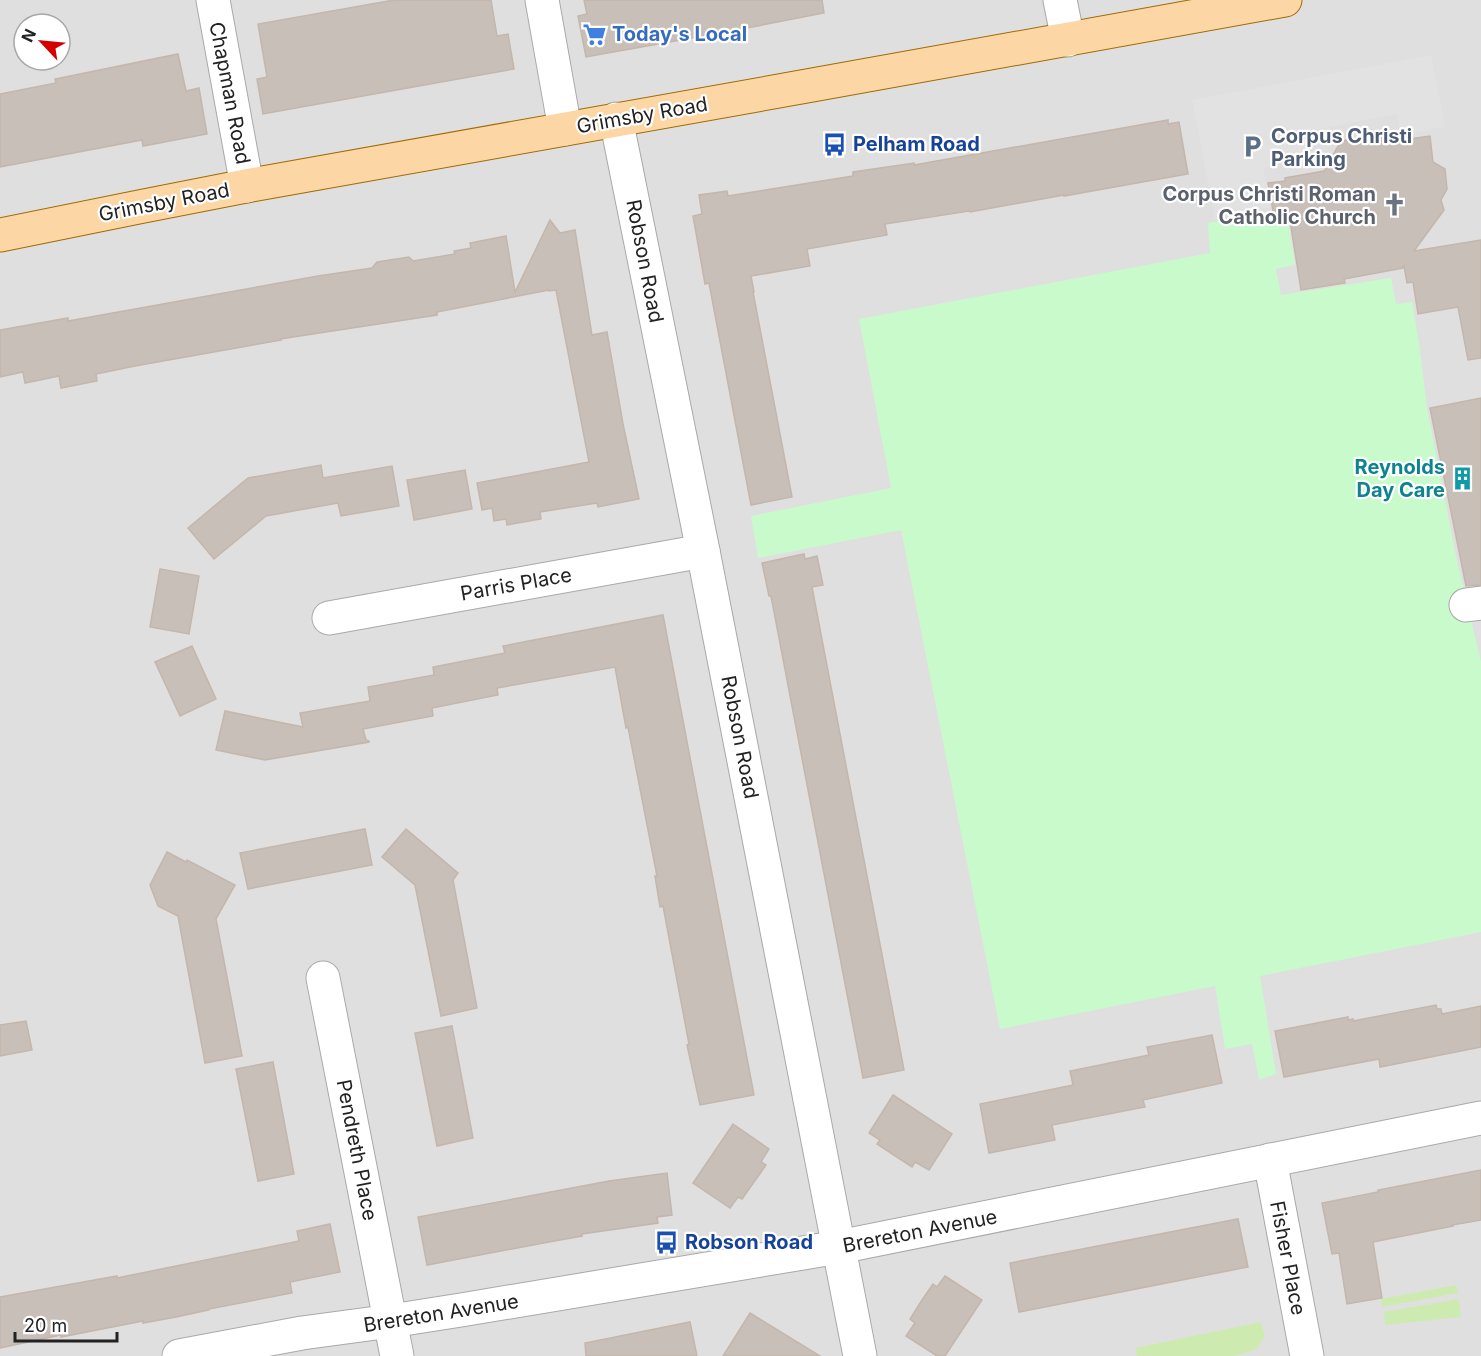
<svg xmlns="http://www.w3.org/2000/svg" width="1481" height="1356" viewBox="0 0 1481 1356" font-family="Inter,sans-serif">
	<rect width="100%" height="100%" fill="#f2efe9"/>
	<path fill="#e0dfdf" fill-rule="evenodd" d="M 0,0 L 1481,0 L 1481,1356 L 0,1356 ZM 24,24 L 60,24 L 60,60 L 24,60 Z"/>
	<g fill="#cdebb0">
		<path d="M 1456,1285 L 1458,1293 L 1382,1307 L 1381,1299 Z"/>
		<path d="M 1459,1299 L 1461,1317 L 1385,1325 L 1384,1312 Z"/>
		<path d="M 1261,1322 L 1265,1336 L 1257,1349 L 1235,1356 L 1137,1356 L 1135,1348 Z"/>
	</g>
	<path fill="#c8facc" d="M 1271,211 L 1273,223 L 1288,221 L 1295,265 L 1276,269 L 1281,295 L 1391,278 L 1396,304 L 1412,302 L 1419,343 L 1427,408 L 1456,556 L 1481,662 L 1481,932 L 1260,976 L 1276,1074 L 1259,1080 L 1252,1044 L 1225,1049 L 1215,986 L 1000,1029 L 901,530 L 758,558 L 751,516 L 891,488 L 859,319 L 1210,253 L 1208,223 Z"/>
	<path fill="#e2e2e2" d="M 1431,55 L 1445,127 L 1401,135 L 1397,114 L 1303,132 L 1307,159 L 1263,167 L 1270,208 L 1215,219 L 1192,100 Z"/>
	<g fill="#c7bfb8" stroke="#c4b6ab" stroke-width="1.5">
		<path d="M 394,0 L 491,0 L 497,36 L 508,34 L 514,69 L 263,114 L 257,79 L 267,77 L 258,24 Z"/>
		<path d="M 584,0 L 822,0 L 824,13 L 747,28 L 747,30 L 720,34 L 720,33 L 586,57 L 578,16 L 587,14 Z"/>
		<path d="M 178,54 L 186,91 L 199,88 L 207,134 L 143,146 L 142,140 L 0,167 L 0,94 L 56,83 L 55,79 Z"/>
		<path d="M 1168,120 L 1168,124 L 1179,122 L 1188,174 L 1064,196 L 1064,195 L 970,212 L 969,211 L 885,224 L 887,235 L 807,249 L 810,266 L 751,276 L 754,292 L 753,292 L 792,497 L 751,505 L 709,283 L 705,284 L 693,216 L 702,214 L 699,195 L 727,191 L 728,196 L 853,176 L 853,172 L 914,163 L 914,165 Z"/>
		<path d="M 1391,133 L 1402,140 L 1430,136 L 1433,162 L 1445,169 L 1447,189 L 1441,200 L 1444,210 L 1414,251 L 1481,240 L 1481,358 L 1468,360 L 1458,307 L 1418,314 L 1413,282 L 1407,283 L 1404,266 L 1403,268 L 1344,279 L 1345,283 L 1301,290 L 1289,214 L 1274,216 L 1268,183 L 1285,181 L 1285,178 L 1324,171 L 1341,141 Z"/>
		<path d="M 550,220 L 560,233 L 575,230 L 592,335 L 607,332 L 623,424 L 639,499 L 598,507 L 597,503 L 540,512 L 541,519 L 507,525 L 506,519 L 494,521 L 492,508 L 482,510 L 477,483 L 589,462 L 556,290 L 549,291 L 549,290 L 437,312 L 437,315 L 280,339 L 281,340 L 135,366 L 96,374 L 97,381 L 61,388 L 59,376 L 25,383 L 23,372 L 0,377 L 0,330 L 68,318 L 68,321 L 318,276 L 372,268 L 377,262 L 409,257 L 413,261 L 455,254 L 454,251 L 471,248 L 470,243 L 506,236 L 515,292 Z"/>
		<path d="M 1481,398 L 1481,585 L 1466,586 L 1430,408 Z"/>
		<path d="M 321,465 L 323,478 L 392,466 L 399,506 L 341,516 L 338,503 L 266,516 L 214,559 L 188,528 L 248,478 Z"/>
		<path d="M 465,470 L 472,509 L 414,520 L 407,480 Z"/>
		<path d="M 804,554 L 805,559 L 817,556 L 823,585 L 812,587 L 904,1070 L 863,1078 L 771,596 L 769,596 L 762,563 Z"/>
		<path d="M 160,569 L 199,576 L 189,634 L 150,627 Z"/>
		<path d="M 663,615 L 754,1095 L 700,1105 L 687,1045 L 689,1044 L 663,906 L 660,907 L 655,876 L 657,876 L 628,727 L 626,728 L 615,667 L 497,688 L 498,695 L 432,708 L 433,716 L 363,729 L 366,740 L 369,741 L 369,742 L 265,760 L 216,750 L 225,711 L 303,727 L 300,713 L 370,701 L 368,687 L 434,675 L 433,667 L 505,653 L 503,646 Z"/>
		<path d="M 192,646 L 216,699 L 180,716 L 155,662 Z"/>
		<path d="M 365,829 L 372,865 L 248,889 L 240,853 Z"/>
		<path d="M 406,829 L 458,873 L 453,880 L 477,1008 L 441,1016 L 415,885 L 382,857 Z"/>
		<path d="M 167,852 L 186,862 L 187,860 L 235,885 L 216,919 L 242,1056 L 205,1063 L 178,916 L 158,906 L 150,885 Z"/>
		<path d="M 1436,1005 L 1437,1009 L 1441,1009 L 1442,1014 L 1481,1006 L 1481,1047 L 1380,1067 L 1379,1059 L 1284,1077 L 1275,1031 L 1348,1017 L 1348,1020 L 1353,1019 L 1353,1021 Z"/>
		<path d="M 26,1021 L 32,1050 L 0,1056 L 0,1025 Z"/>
		<path d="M 452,1026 L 473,1138 L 437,1146 L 415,1033 Z"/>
		<path d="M 1212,1035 L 1222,1083 L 1143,1100 L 1145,1107 L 1052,1125 L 1055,1140 L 989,1153 L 980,1104 L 1073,1085 L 1070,1071 L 1149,1055 L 1147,1047 Z"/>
		<path d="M 273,1062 L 294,1174 L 258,1181 L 236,1069 Z"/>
		<path d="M 893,1095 L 952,1134 L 929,1170 L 915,1162 L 912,1167 L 877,1144 L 880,1140 L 869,1133 Z"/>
		<path d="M 733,1124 L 769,1149 L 761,1162 L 766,1165 L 742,1199 L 738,1197 L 730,1208 L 693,1183 Z"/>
		<path d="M 1481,1170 L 1481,1220 L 1452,1225 L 1453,1226 L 1373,1242 L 1382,1298 L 1347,1304 L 1339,1253 L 1332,1254 L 1322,1203 L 1378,1192 L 1378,1190 Z"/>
		<path d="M 667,1173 L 672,1215 L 657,1217 L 658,1223 L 582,1234 L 582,1236 L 549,1242 L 427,1265 L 418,1217 L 609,1181 Z"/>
		<path d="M 1238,1219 L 1248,1267 L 1019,1312 L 1010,1263 Z"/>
		<path d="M 330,1224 L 340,1272 L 290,1282 L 292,1293 L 209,1309 L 209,1310 L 176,1317 L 143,1323 L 143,1321 L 61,1337 L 61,1335 L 0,1348 L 0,1297 L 117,1276 L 117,1278 L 299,1241 L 297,1231 Z"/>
		<path d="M 945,1276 L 982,1300 L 945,1356 L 937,1356 L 906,1336 L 915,1323 L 910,1319 L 922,1300 L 933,1284 L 937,1287 Z"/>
		<path d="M 750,1313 L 820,1356 L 723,1356 Z"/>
		<path d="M 690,1322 L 697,1356 L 586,1356 L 585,1343 Z"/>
	</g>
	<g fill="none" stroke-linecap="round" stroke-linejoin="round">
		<defs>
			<g id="minor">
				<path d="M 213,0 L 247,186"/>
				<path d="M 542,0 L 565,129"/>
				<path d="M 1060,0 L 1068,40"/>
				<path d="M 616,119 L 703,551 L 860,1356"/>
				<path d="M 1466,605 L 1481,603"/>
				<path d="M 329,618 L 703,551"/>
				<path d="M 323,978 L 397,1356"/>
				<path d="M 1270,1160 L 1307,1356"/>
				<path d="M 179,1356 L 302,1333 L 391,1321 L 461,1310 L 839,1247 L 1481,1118"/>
			</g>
			<path id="major" d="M 0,235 C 84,218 167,201 251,185 C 595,122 941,64 1285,0"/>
		</defs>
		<use href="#minor" stroke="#a9a9a9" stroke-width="35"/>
		<use href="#major" stroke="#a06b00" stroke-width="35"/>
		<use href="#minor" stroke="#fff" stroke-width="33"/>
		<use href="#major" stroke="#fcd6a4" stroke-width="33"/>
	</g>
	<defs>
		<symbol id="supermarket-bare" viewBox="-9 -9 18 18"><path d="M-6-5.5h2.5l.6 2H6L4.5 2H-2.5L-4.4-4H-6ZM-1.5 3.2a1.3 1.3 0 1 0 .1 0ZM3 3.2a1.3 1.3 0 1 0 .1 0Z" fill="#3f7fe0" stroke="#fff" stroke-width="2.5" paint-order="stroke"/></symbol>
		<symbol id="bus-bare" viewBox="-9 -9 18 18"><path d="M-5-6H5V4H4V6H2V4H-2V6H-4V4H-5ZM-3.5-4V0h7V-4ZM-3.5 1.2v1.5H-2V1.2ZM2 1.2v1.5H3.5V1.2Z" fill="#1a4fb4" stroke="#fff" stroke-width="2.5" paint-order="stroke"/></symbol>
		<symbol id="parking-bare" viewBox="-9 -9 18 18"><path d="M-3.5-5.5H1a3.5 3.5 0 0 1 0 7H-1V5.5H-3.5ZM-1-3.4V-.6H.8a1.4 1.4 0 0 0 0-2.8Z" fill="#5c6f8a" stroke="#fff" stroke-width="2.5" paint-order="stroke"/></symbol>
		<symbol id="church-bare" viewBox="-9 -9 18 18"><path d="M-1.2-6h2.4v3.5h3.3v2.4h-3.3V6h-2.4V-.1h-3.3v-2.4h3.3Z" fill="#6b7280" stroke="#fff" stroke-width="2.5" paint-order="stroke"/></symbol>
		<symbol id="building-bare" viewBox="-9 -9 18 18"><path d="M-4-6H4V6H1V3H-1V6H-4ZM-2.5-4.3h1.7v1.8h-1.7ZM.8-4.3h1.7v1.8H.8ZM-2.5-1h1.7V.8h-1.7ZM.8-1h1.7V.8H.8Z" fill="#0f9aa8" stroke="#fff" stroke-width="2.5" paint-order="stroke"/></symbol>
	</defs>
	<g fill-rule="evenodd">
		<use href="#supermarket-bare" x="578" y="18" width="33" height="33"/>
		<use href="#bus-bare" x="818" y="128" width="33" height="33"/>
		<use href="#parking-bare" x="1236" y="130" width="33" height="33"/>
		<use href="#church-bare" x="1378" y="188" width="33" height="33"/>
		<use href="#building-bare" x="1446" y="462" width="33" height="33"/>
		<use href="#bus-bare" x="650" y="1226" width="33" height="33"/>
	</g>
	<g text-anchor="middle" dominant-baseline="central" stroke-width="4.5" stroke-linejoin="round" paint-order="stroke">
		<g font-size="20" font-weight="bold" fill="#366cbe" stroke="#fff" text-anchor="start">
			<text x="612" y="34">Today's Local</text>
		</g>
		<g font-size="20" fill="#222" stroke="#fff">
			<text transform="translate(230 93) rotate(79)">Chapman Road</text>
			<text transform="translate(642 115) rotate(-10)">Grimsby Road</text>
			<text transform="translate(164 202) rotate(-11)">Grimsby Road</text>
			<text transform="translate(645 261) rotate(79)">Robson Road</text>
			<text transform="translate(516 584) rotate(-10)">Parris Place</text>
			<text transform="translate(740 737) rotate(79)">Robson Road</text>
			<text transform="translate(357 1150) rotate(79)">Pendreth Place</text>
			<text transform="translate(920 1231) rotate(-11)">Brereton Avenue</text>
			<text transform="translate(1288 1258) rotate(79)">Fisher Place</text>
			<text transform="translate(441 1313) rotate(-9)">Brereton Avenue</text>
		</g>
		<g font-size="20" font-weight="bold" fill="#4e5e75" stroke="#fff" text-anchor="start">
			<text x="1271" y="136">Corpus Christi<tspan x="1271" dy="23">Parking</tspan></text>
		</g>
		<g font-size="20" font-weight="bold" fill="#164399" stroke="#fff" text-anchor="start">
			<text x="853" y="144">Pelham Road</text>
			<text x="685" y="1242">Robson Road</text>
		</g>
		<g font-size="20" font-weight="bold" fill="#5b616d" stroke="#fff" text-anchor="end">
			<text x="1376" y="194">Corpus Christi Roman<tspan x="1376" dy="23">Catholic Church</tspan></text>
		</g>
		<g font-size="20" font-weight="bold" fill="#0d838f" stroke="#fff" text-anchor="end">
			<text x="1445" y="467">Reynolds<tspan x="1445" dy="23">Day Care</tspan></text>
		</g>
	</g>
	<g transform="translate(42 42) rotate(296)"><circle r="28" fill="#ffffff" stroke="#a7a7a7" stroke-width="1.5"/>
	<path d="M0-4.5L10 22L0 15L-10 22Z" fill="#d40000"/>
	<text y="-9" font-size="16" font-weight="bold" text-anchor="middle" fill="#222222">N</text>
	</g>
	<path d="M15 1332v9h102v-9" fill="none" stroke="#222222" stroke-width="3"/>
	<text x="24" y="1332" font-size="18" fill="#222222" stroke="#ffffff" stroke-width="4.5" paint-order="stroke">20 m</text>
</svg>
